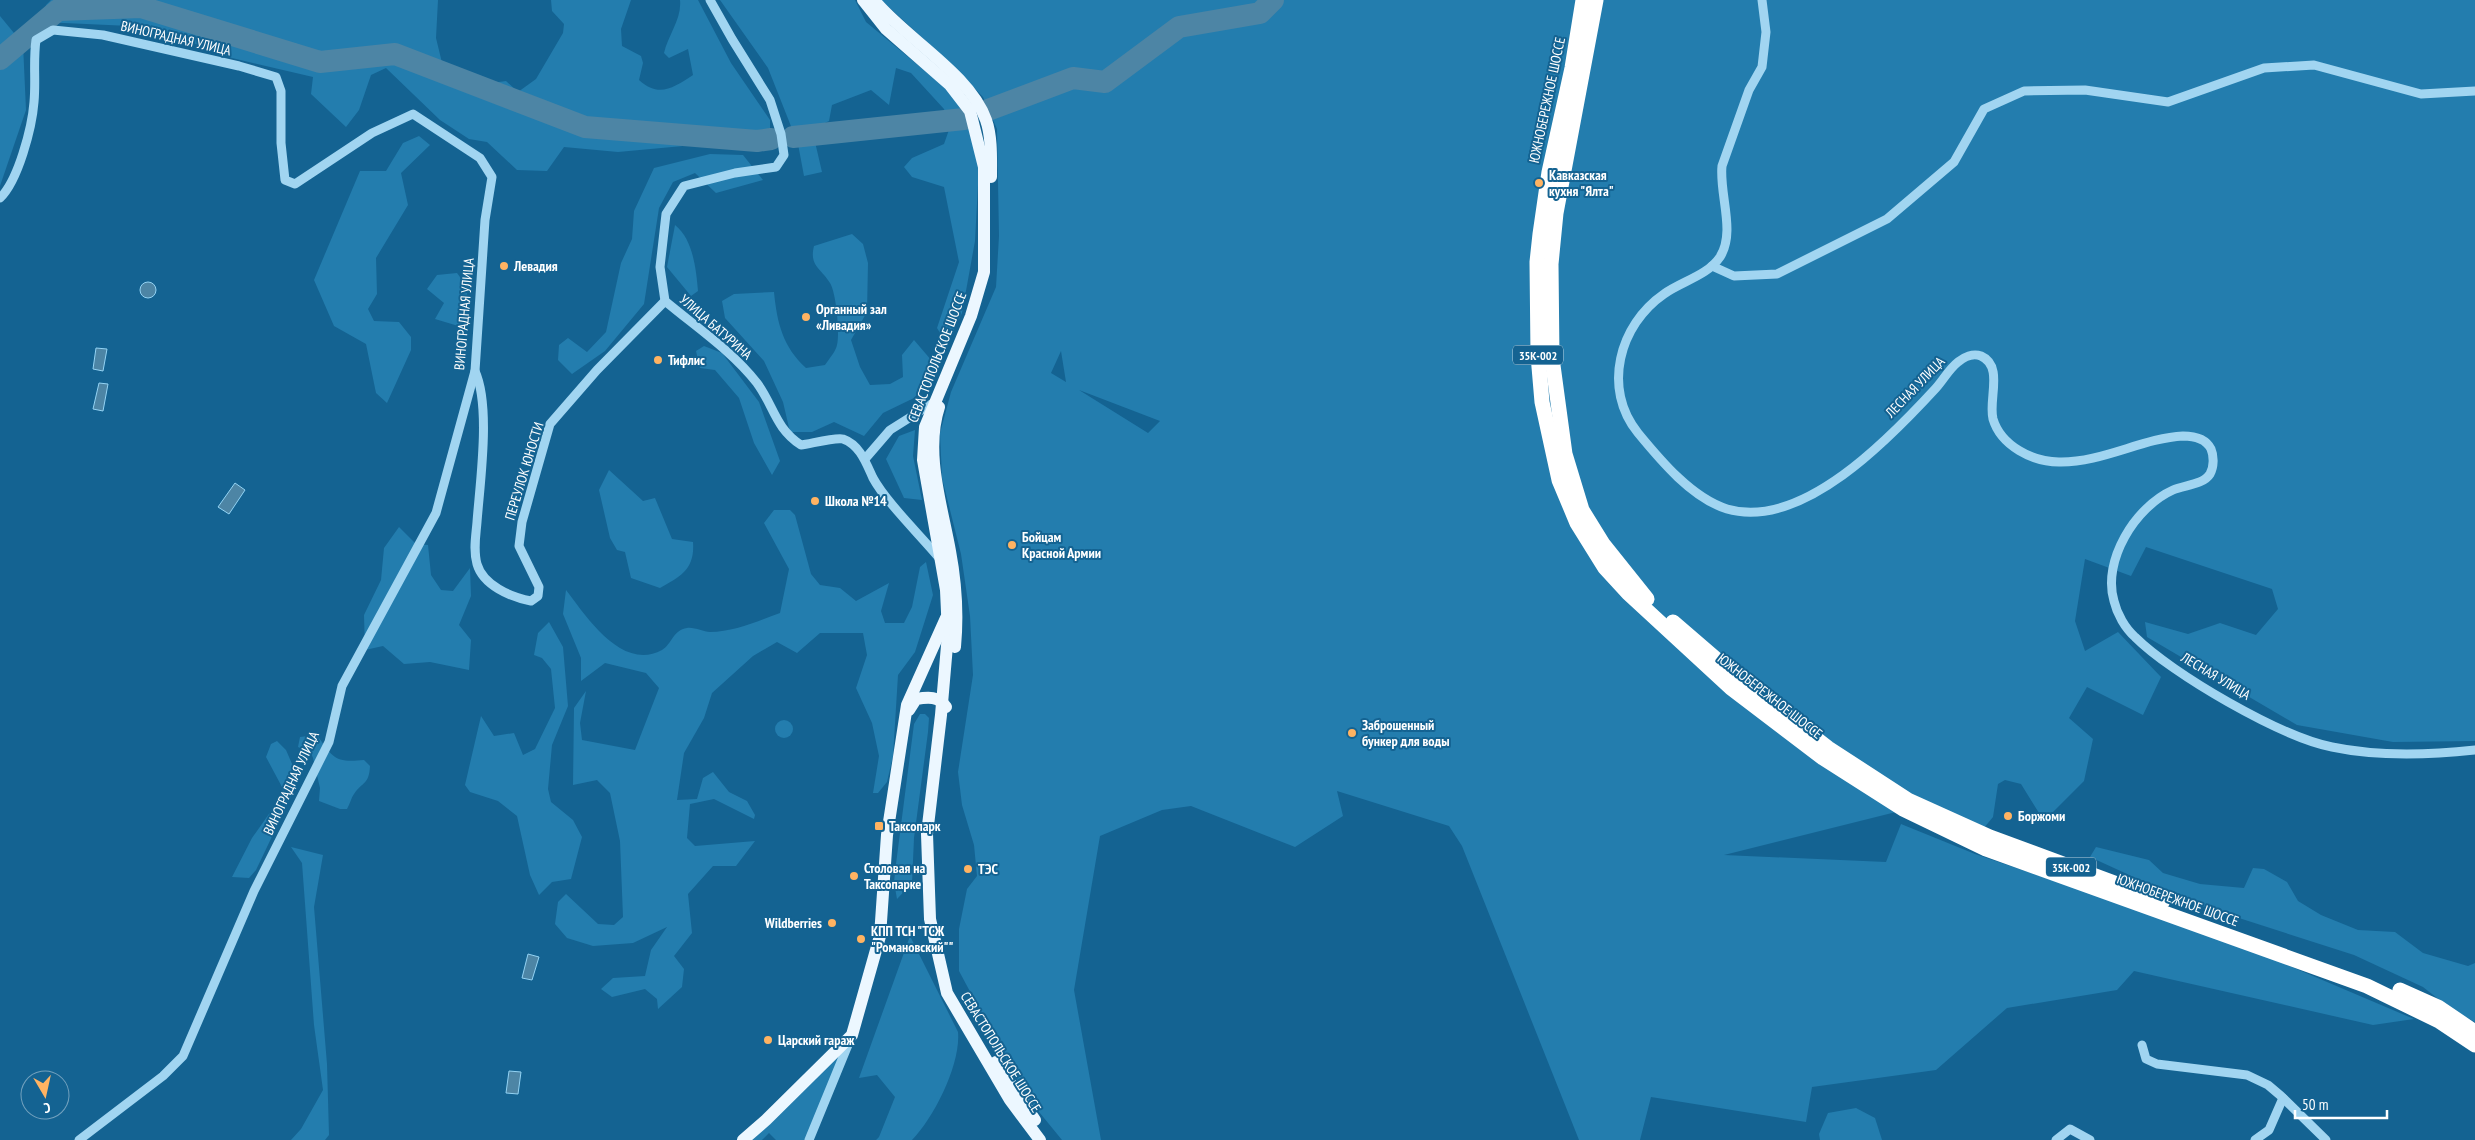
<svg xmlns="http://www.w3.org/2000/svg" width="2475" height="1140" viewBox="0 0 2475 1140" font-family="'PT Sans Narrow',sans-serif">
	<rect width="100%" height="100%" fill="#146392"/>
	<g fill="#237dae" fill-rule="evenodd">
		<path d="M 51,0 L 438,0 L 436,38 L 445,75 L 463,87 L 506,81 L 518,92 L 536,79 L 563,33 L 564,24 L 552,11 L 551,0 L 631,0 L 621,29 L 622,46 L 641,56 L 643,63 L 639,80 C 659,98 673,88 693,75 L 688,49 L 669,58 L 664,53 C 668,35 682,19 680,0 L 698,0 L 731,63 L 770,120 L 770,128 L 757,134 L 683,146 L 618,152 L 564,147 L 547,171 L 517,170 L 487,142 L 469,139 L 440,120 L 386,68 L 371,75 L 359,110 L 346,127 L 311,94 L 313,77 L 232,58 L 152,27 L 42,22 L 46,5 Z"/>
		<path d="M 720,0 L 855,0 L 866,22 L 953,94 L 974,127 L 979,166 L 975,241 L 962,313 L 947,344 L 937,328 L 959,262 L 944,187 L 912,177 L 904,167 L 912,158 L 944,144 L 950,127 L 944,109 L 911,73 L 896,68 L 889,105 L 871,90 L 832,105 L 829,121 L 812,129 L 822,172 L 804,176 L 798,144 L 768,68 Z"/>
		<path d="M 881,0 L 2475,0 L 2475,741 L 2393,742 L 2297,725 L 2147,637 L 2145,622 L 2188,634 L 2220,623 L 2256,635 L 2278,609 L 2272,589 L 2146,547 L 2131,576 L 2085,559 L 2075,621 L 2085,651 L 2118,632 L 2161,677 L 2143,715 L 2087,687 L 2069,718 L 2093,739 L 2084,781 L 2052,813 L 2043,815 L 2039,813 L 2021,784 L 2005,780 L 1998,784 L 1993,817 L 1983,829 L 1932,803 L 1724,855 L 1886,862 L 1901,824 L 1975,854 L 2231,941 L 2414,1019 L 2373,1025 L 2134,971 L 2117,990 L 2007,1008 L 1936,1070 L 1812,1087 L 1806,1122 L 1651,1097 L 1640,1140 L 1579,1140 L 1462,846 L 1449,826 L 1337,791 L 1343,816 L 1295,847 L 1191,806 L 1162,810 L 1100,836 L 1074,990 L 1101,1140 L 1062,1140 L 1026,1096 L 959,971 L 959,929 L 967,889 L 977,876 L 974,845 L 962,805 L 958,772 L 973,675 L 970,616 L 961,554 L 942,478 L 940,433 L 951,392 L 996,287 L 999,236 L 997,129 L 983,97 L 951,64 ZM 1061,351 L 1066,382 L 1051,373 ZM 1079,390 L 1160,421 L 1148,433 Z"/>
		<path d="M 0,16 L 23,44 L 26,110 L 0,186 Z"/>
		<path d="M 419,136 L 430,145 L 401,173 L 408,205 L 376,258 L 377,294 L 368,309 L 374,321 L 399,322 L 411,337 L 411,350 L 387,403 L 376,393 L 366,344 L 334,326 L 314,280 L 360,171 L 386,171 L 403,143 Z"/>
		<path d="M 710,154 L 743,155 L 763,180 L 716,193 L 695,173 L 673,182 L 659,208 L 644,304 L 605,351 L 572,374 L 558,360 L 559,345 L 568,338 L 587,352 L 606,332 L 621,263 L 632,239 L 634,211 L 654,168 Z"/>
		<path d="M 675,225 C 693,239 696,269 698,291 L 691,296 L 667,267 Z"/>
		<path d="M 852,234 L 863,244 L 868,263 L 867,312 L 851,340 L 860,367 L 870,385 L 890,384 L 903,377 L 902,355 L 914,340 L 938,368 L 914,398 L 883,413 L 864,436 L 834,422 L 812,432 L 790,432 L 783,402 L 764,361 L 725,318 L 722,301 L 734,294 L 774,292 C 777,323 783,347 806,368 L 825,365 C 829,359 836,351 837,345 C 840,333 836,292 830,283 C 821,268 809,266 814,246 Z"/>
		<path d="M 457,273 C 471,291 469,306 465,328 L 435,319 L 444,303 L 427,289 L 437,275 Z"/>
		<path d="M 704,346 L 722,353 L 759,402 L 780,461 L 772,475 L 754,443 L 739,398 L 715,370 L 700,368 L 696,351 Z"/>
		<path d="M 915,430 L 913,456 L 922,500 L 904,498 L 886,459 L 899,436 Z"/>
		<path d="M 609,470 L 643,501 L 655,498 L 672,539 L 693,542 C 695,569 681,576 660,588 L 631,578 L 625,552 L 617,550 L 610,538 L 599,490 Z"/>
		<path d="M 774,510 L 790,510 L 795,515 L 811,574 L 820,585 L 840,588 L 856,601 L 889,583 L 881,611 L 885,623 L 904,623 L 912,607 L 920,567 L 926,562 L 933,595 L 915,652 L 898,675 L 893,756 L 887,782 L 878,793 L 873,793 L 879,756 L 872,723 L 856,688 L 867,655 L 863,633 L 820,633 L 797,653 L 777,642 L 753,656 L 712,693 L 704,718 L 684,753 L 677,800 L 697,799 L 703,778 L 713,772 L 729,792 L 747,801 L 755,815 L 754,819 L 714,799 L 690,804 L 687,838 L 695,846 L 755,841 L 736,866 L 713,866 L 688,894 L 692,933 L 674,956 L 684,969 L 682,987 L 658,1009 L 657,999 L 645,989 L 612,997 L 601,989 L 613,978 L 645,976 L 651,950 L 667,927 L 633,943 L 593,946 L 567,938 L 555,924 L 558,902 L 566,894 L 598,924 L 614,925 L 623,917 L 620,841 L 610,793 L 597,780 L 573,785 L 574,708 L 586,691 L 580,723 L 582,740 L 635,750 L 659,688 L 646,673 L 605,663 L 581,681 L 581,658 L 563,614 L 566,590 C 586,616 622,672 662,650 C 672,644 673,630 687,628 C 695,627 703,632 710,632 C 734,632 758,621 780,613 L 789,569 L 764,523 Z"/>
		<path d="M 399,527 L 416,544 L 428,545 L 431,575 L 441,590 L 453,591 L 470,568 L 471,596 L 459,625 L 471,640 L 469,670 L 430,662 L 404,664 L 383,646 L 365,650 L 364,615 L 381,580 L 384,548 Z"/>
		<path d="M 549,622 L 563,647 L 568,706 L 552,745 L 548,789 L 551,802 L 573,820 L 582,837 L 571,879 L 552,882 L 539,895 L 530,875 L 517,816 L 498,801 L 470,792 L 465,785 L 481,716 L 494,736 L 514,733 L 523,755 L 535,749 L 555,708 L 551,669 L 542,658 L 534,655 L 538,633 Z"/>
		<path d="M 920,714 L 925,714 L 929,718 L 928,732 L 914,838 L 912,883 L 897,899 L 894,882 L 896,864 L 914,724 Z"/>
		<circle cx="784" cy="729" r="9"/>
		<path d="M 317,735 C 333,758 335,763 364,760 L 370,766 C 369,785 363,781 354,794 C 351,798 350,804 347,809 L 340,809 L 319,801 L 320,788 L 313,758 L 311,753 L 298,747 L 300,737 Z"/>
		<path d="M 277,741 L 286,750 L 299,780 L 256,870 L 249,878 L 232,877 L 252,838 L 283,794 L 282,787 L 266,757 L 271,744 Z"/>
		<path d="M 291,847 L 323,855 L 314,907 L 327,1064 L 329,1135 L 325,1140 L 291,1140 L 301,1129 L 323,1090 L 314,1025 L 302,863 Z"/>
		<path d="M 2096,847 L 2149,860 L 2163,873 L 2200,884 L 2244,888 L 2253,868 L 2264,869 L 2287,882 L 2298,901 L 2321,915 L 2358,930 L 2395,932 L 2423,953 L 2468,966 L 2475,963 L 2475,1022 L 2451,1009 L 2423,987 L 2354,955 L 2186,901 L 2090,857 Z"/>
		<path d="M 910,936 L 958,1032 C 961,1064 934,1118 912,1140 L 876,1140 L 879,1137 L 895,1097 L 877,1075 L 859,1078 Z"/>
		<path d="M 852,1035 L 809,1140 L 776,1140 L 769,1133 L 762,1140 L 745,1140 Z"/>
		<path d="M 1856,1108 L 1875,1118 L 1882,1140 L 1820,1140 L 1819,1134 L 1828,1113 Z"/>
	</g>
	<g fill="#4d85a5" stroke="#93d3f4">
		<circle cx="148" cy="290" r="8"/>
		<path d="M 96,348 L 107,349 L 103,371 L 93,369 Z"/>
		<path d="M 99,383 L 108,384 L 103,411 L 93,409 Z"/>
		<path d="M 235,483 L 245,490 L 229,514 L 218,507 Z"/>
		<path d="M 528,954 L 539,957 L 532,980 L 522,978 Z"/>
		<path d="M 509,1071 L 521,1072 L 518,1094 L 506,1093 Z"/>
	</g>
	<g fill="none" stroke-linecap="round" stroke-linejoin="round">
		<g stroke="#4d85a5" stroke-width="22">
			<path d="M 0,59 L 58,10 L 141,7 L 320,62 L 395,54 L 585,127 L 757,141 L 771,139"/>
			<path d="M 988,110 L 1073,78 L 1105,82 L 1179,27 L 1260,13 L 1273,0"/>
			<path d="M 793,137 L 964,119"/>
		</g>
		<g stroke="#a1d5f1" stroke-width="9">
			<path d="M 710,0 L 732,39 L 770,100 L 781,134 L 784,155 L 776,167 L 735,173 L 684,186 L 666,214 L 660,267 L 665,301 C 696,327 732,351 757,383 C 774,406 775,428 801,445 C 810,444 835,437 843,439 C 860,445 866,463 873,478 C 886,502 921,536 940,559"/>
			<path d="M 1762,0 L 1766,32 L 1762,67 L 1749,90 L 1722,166 C 1719,194 1736,232 1720,257 C 1707,276 1682,281 1664,294 C 1619,325 1602,389 1638,433 C 1661,461 1692,498 1727,509 C 1802,531 1891,437 1936,388 C 1944,379 1949,369 1958,362 C 1964,357 1973,353 1981,356 C 2004,366 1988,400 1993,419 C 2001,446 2033,462 2059,462 C 2101,463 2143,438 2183,436 C 2194,436 2206,439 2211,449 C 2214,456 2214,467 2210,474 C 2203,485 2184,485 2173,490 C 2135,507 2102,561 2114,601 C 2117,614 2125,628 2135,637 C 2172,674 2281,737 2332,747 C 2379,757 2428,755 2475,750"/>
			<path d="M 0,198 C 18,181 32,128 34,102 C 36,81 33,61 36,40 L 53,30 L 103,35 L 239,66 L 276,77 L 281,91 L 281,143 L 285,180 L 295,184 L 372,133 L 413,114 L 480,158 L 492,177 L 485,220 L 475,371 L 436,513 L 342,686 L 329,742 L 254,891 L 183,1056 L 163,1076 L 79,1140"/>
			<path d="M 1712,266 L 1734,276 L 1777,274 L 1887,219 L 1954,162 L 1984,109 L 2024,91 L 2085,90 L 2168,102 L 2264,68 L 2314,65 L 2421,94 L 2475,91"/>
			<path d="M 475,371 C 491,406 480,482 477,522 C 476,535 473,550 477,564 C 483,585 510,597 531,601 L 538,596 L 539,587 L 519,546 L 522,522 L 550,424 L 597,370 L 665,301"/>
			<path d="M 865,459 L 890,430 L 933,403 L 936,403"/>
			<path d="M 2142,1045 L 2146,1059 L 2157,1064 L 2247,1075 L 2268,1085 L 2281,1096 L 2326,1140"/>
			<path d="M 809,1140 L 850,1040"/>
			<path d="M 2056,1140 L 2070,1129 L 2090,1140"/>
			<path d="M 2255,1140 L 2269,1130 L 2283,1098"/>
		</g>
		<g stroke="#ecf7ff" stroke-width="12">
			<path d="M 863,0 L 886,29 L 950,85 L 970,111 L 984,167 L 984,272 L 971,316 L 925,427 L 923,460 L 946,590 L 948,634 L 941,715 L 927,834 L 930,919 L 947,993 L 1010,1100 L 1040,1140"/>
			<path d="M 874,0 C 905,38 970,74 986,120 C 992,137 991,159 991,177"/>
			<path d="M 939,407 C 924,453 942,506 950,551 C 956,583 958,615 955,647"/>
			<path d="M 909,710 L 916,699 C 928,697 939,696 946,707"/>
			<path d="M 996,1062 L 1035,1120"/>
			<path d="M 743,1140 L 766,1120 L 852,1035 L 880,936 L 887,835 L 907,705 L 946,618"/>
		</g>
		<g stroke="#fff" stroke-width="15">
			<path d="M 1583,0 L 1572,68 L 1549,172 L 1540,234 L 1537,262 L 1538,355 L 1542,402 L 1559,480 L 1577,523 L 1605,568 L 1628,593 L 1731,688 L 1823,758 L 1903,809 L 1986,849 L 2367,986 L 2439,1021 L 2475,1045"/>
			<path d="M 1596,0 L 1556,213 L 1551,264 L 1552,358 L 1565,454 L 1582,510 L 1603,544 L 1647,599"/>
			<path d="M 1673,622 L 1738,678 L 1828,748 L 1908,800 L 1990,837 L 2163,901"/>
			<path d="M 2400,990 L 2438,1007 L 2475,1032"/>
		</g>
	</g>
	<g fill="#ffb362" stroke="#146392" stroke-width="2">
		<circle cx="1539" cy="183" r="5"/>
		<circle cx="504" cy="266" r="5"/>
		<circle cx="806" cy="317" r="5"/>
		<circle cx="658" cy="360" r="5"/>
		<circle cx="815" cy="501" r="5"/>
		<circle cx="1012" cy="545" r="5"/>
		<circle cx="1352" cy="733" r="5"/>
		<circle cx="2008" cy="816" r="5"/>
		<rect x="874" y="821" width="10" height="10" rx="2.5"/>
		<circle cx="968" cy="869" r="5"/>
		<circle cx="854" cy="876" r="5"/>
		<circle cx="832" cy="923" r="5"/>
		<circle cx="861" cy="939" r="5"/>
		<circle cx="768" cy="1040" r="5"/>
	</g>
	<g text-anchor="middle" dominant-baseline="central" stroke-width="4" stroke-linejoin="round" paint-order="stroke">
		<g fill="#146392" stroke="#b8d0de" stroke-width="1">
			<rect x="1513" y="345.5" width="50" height="19" rx="4"/>
			<rect x="2046" y="857.5" width="50" height="19" rx="4"/>
		</g>
		<g font-size="12" font-weight="bold" fill="#fff">
			<text x="1538" y="355">35К-002</text>
			<text x="2071" y="867">35К-002</text>
		</g>
		<g font-size="14" fill="#fff" stroke="#146392">
			<text transform="translate(176 38) rotate(13)">ВИНОГРАДНАЯ УЛИЦА</text>
			<text transform="translate(1547 100) rotate(-78)">ЮЖНОБЕРЕЖНОЕ ШОССЕ</text>
			<text transform="translate(464 314) rotate(-85)">ВИНОГРАДНАЯ УЛИЦА</text>
			<text transform="translate(716 327) rotate(41)">УЛИЦА БАТУРИНА</text>
			<text transform="translate(937 357) rotate(-69)">СЕВАСТОПОЛЬСКОЕ ШОССЕ</text>
			<text transform="translate(1915 387) rotate(-46)">ЛЕСНАЯ УЛИЦА</text>
			<text transform="translate(524 471) rotate(-73)">ПЕРЕУЛОК ЮНОСТИ</text>
			<text transform="translate(2216 676) rotate(31)">ЛЕСНАЯ УЛИЦА</text>
			<text transform="translate(1770 696) rotate(38)">ЮЖНОБЕРЕЖНОЕ ШОССЕ</text>
			<text transform="translate(291 783) rotate(-65)">ВИНОГРАДНАЯ УЛИЦА</text>
			<text transform="translate(2178 900) rotate(20)">ЮЖНОБЕРЕЖНОЕ ШОССЕ</text>
			<text transform="translate(1001 1052) rotate(58)">СЕВАСТОПОЛЬСКОЕ ШОССЕ</text>
		</g>
		<g font-size="14" font-weight="bold" fill="#fff" stroke="#146392" text-anchor="start">
			<text x="1549" y="175">Кавказская<tspan x="1549" dy="16">кухня "Ялта"</tspan></text>
			<text x="514" y="266">Левадия</text>
			<text x="816" y="309">Органный зал<tspan x="816" dy="16">«Ливадия»</tspan></text>
			<text x="668" y="360">Тифлис</text>
			<text x="825" y="501">Школа №14</text>
			<text x="1022" y="537">Бойцам<tspan x="1022" dy="16">Красной Армии</tspan></text>
			<text x="1362" y="725">Заброшенный<tspan x="1362" dy="16">бункер для воды</tspan></text>
			<text x="2018" y="816">Боржоми</text>
			<text x="889" y="826">Таксопарк</text>
			<text x="864" y="868">Столовая на<tspan x="864" dy="16">Таксопарке</tspan></text>
			<text x="978" y="869">ТЭС</text>
			<text x="822" y="923" text-anchor="end">Wildberries</text>
			<text x="871" y="931">КПП ТСН "ТСЖ<tspan x="871" dy="16">"Романовский""</tspan></text>
			<text x="778" y="1040">Царский гараж</text>
		</g>
	</g>
	<g transform="translate(45 1095) rotate(171)"><circle r="24" fill="#146392" stroke="#72a1be"/>
	<path d="M0-4L9 19L0 12L-9 19Z" fill="#ffb362"/>
	<text y="-8" font-size="14" font-weight="bold" text-anchor="middle" fill="#ffffff">С</text>
	</g>
	<path d="M2295 1110v8h92v-8" fill="none" stroke="#ffffff" stroke-width="2.5"/>
	<text x="2302" y="1110" font-size="15" fill="#ffffff" stroke="#146392" stroke-width="4" paint-order="stroke">50 m</text>
</svg>
